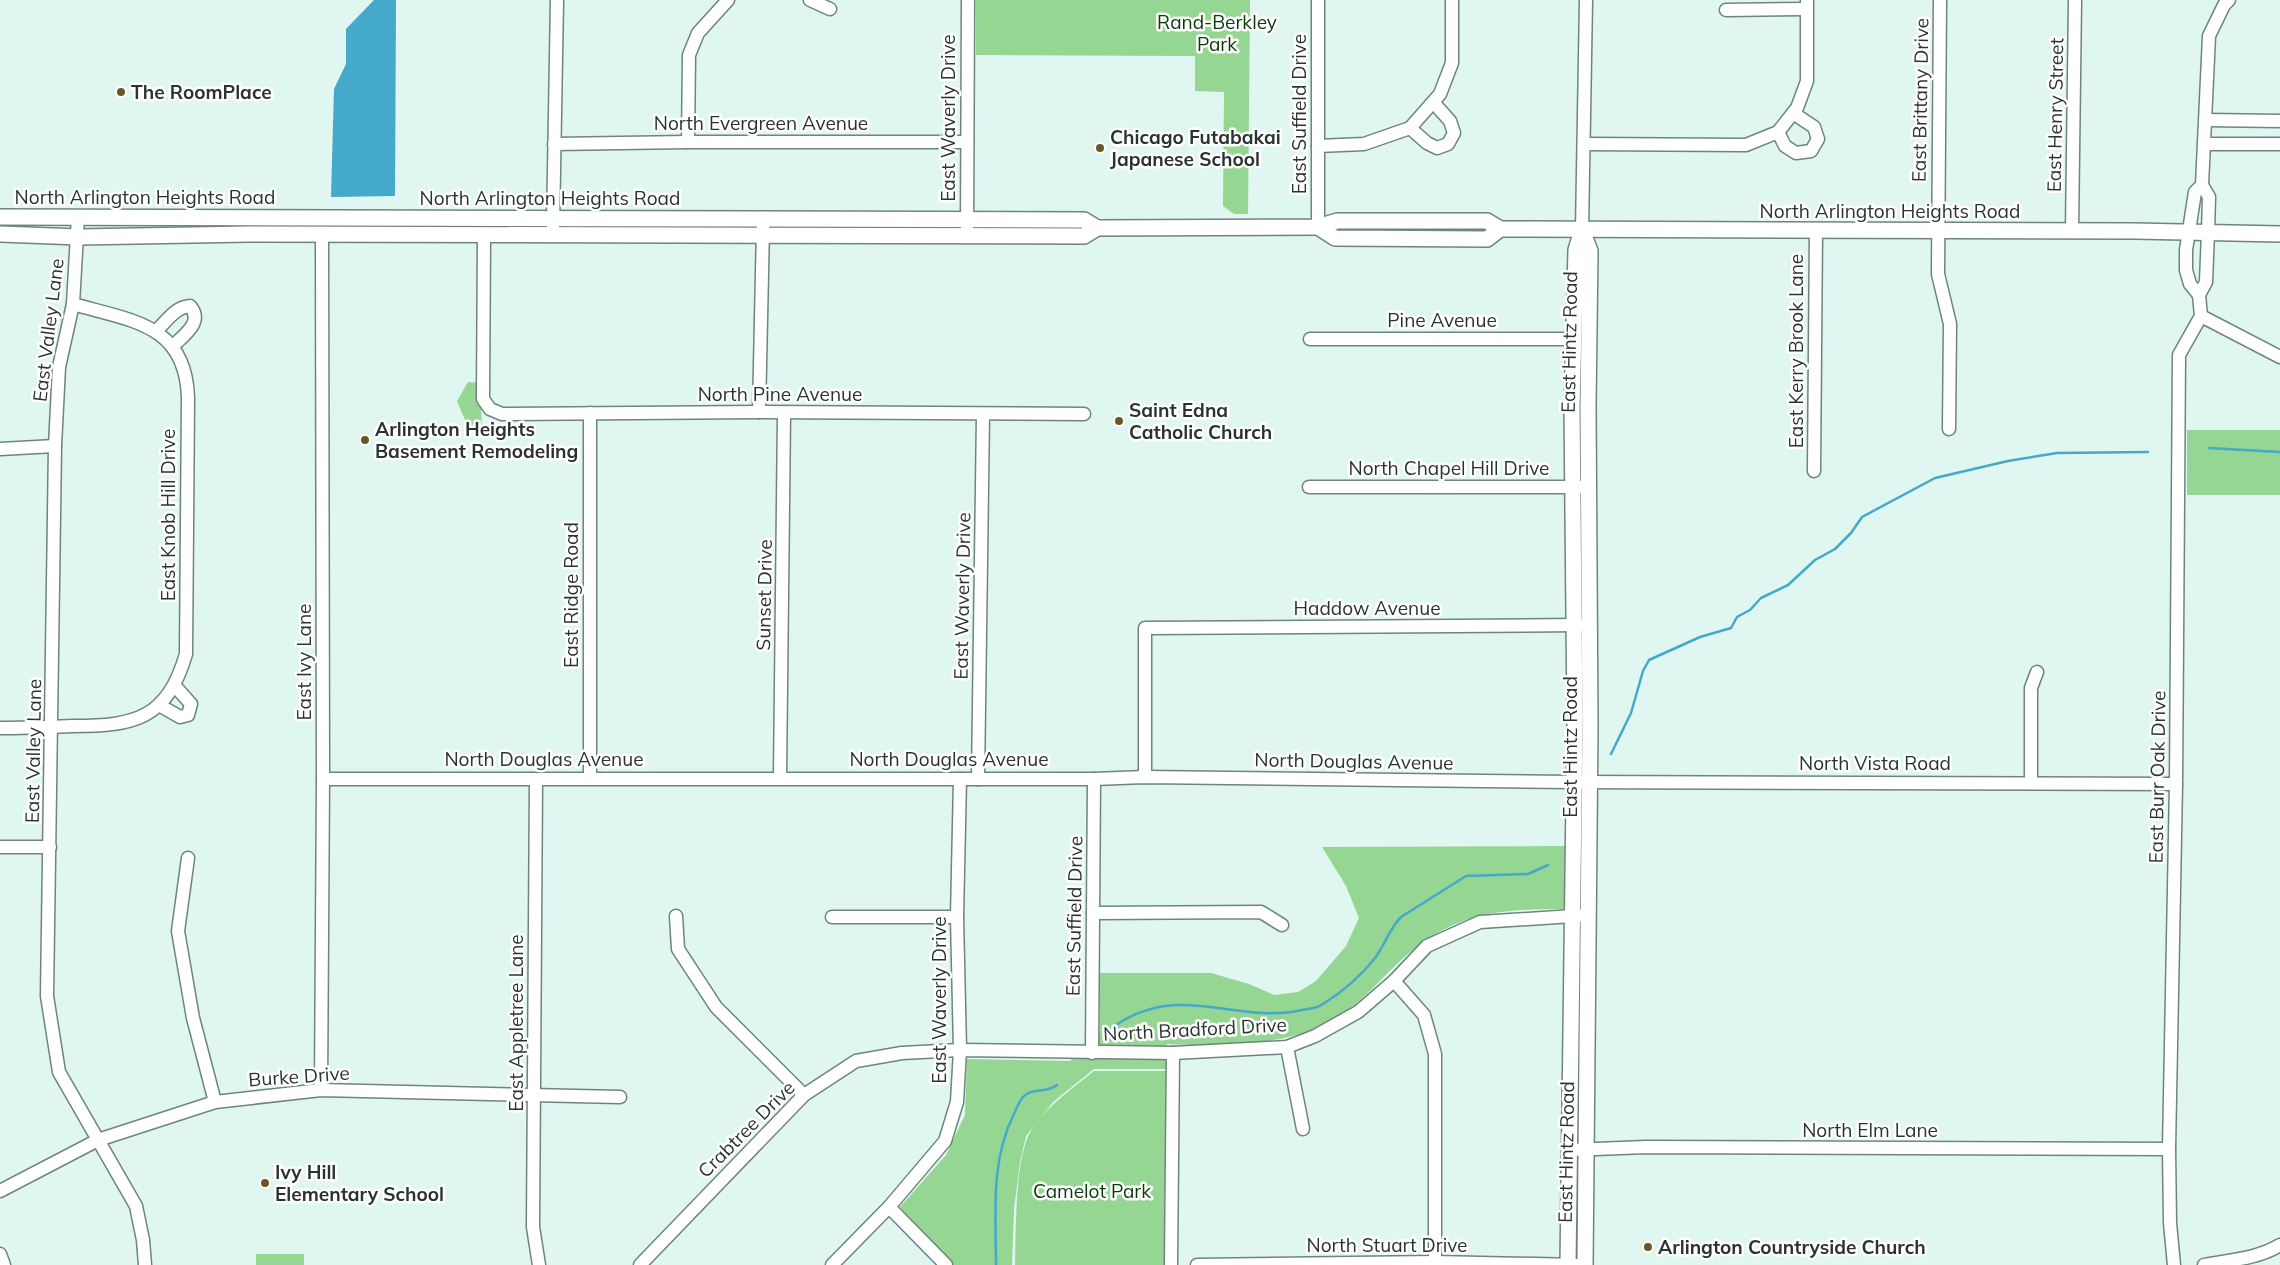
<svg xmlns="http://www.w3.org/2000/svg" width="2280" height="1265" viewBox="0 0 2280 1265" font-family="Mulish,sans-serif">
	<rect width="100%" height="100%" fill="#dff6f1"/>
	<g fill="#95d692">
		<path d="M 976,0 L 1250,0 L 1248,214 L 1234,214 L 1223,206 L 1224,92 L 1195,91 L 1195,56 L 976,55 Z"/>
		<path d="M 468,382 L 480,383 L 482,433 L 470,432 L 457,401 Z"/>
		<rect x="2187" y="430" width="93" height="65"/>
		<path d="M 1569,846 L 1568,909 C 1496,909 1451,912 1397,964 C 1377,983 1360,1003 1337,1018 C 1293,1046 1218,1047 1167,1044 L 1166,1069 L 1094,1069 L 1053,1102 L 1026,1136 L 1020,1162 L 1014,1209 L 1012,1265 L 951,1265 L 900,1207 L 946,1155 L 965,1115 L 967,1059 L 1070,1061 L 1100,1031 L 1100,973 L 1211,973 L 1249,984 L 1274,995 L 1298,992 L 1316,981 L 1346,946 L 1359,918 L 1346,886 L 1322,847 Z"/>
		<path d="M 1094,1071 L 1166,1071 L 1164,1265 L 1015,1265 C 1016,1230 1015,1171 1027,1139 C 1038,1112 1072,1089 1094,1071 Z"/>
		<rect x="256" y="1254" width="48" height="11"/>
	</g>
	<path fill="#45a9c9" d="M 374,0 L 396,0 L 395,196 L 331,197 L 334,89 L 346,64 L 346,29 Z"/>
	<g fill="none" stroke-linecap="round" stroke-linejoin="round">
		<g stroke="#45a9c9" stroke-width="2.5">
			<path d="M 2209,448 L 2280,452"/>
			<path d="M 1611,754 L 1631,713 L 1643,671 L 1649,660 L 1700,637 L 1731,628 L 1737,617 L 1750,610 L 1761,598 L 1788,585 L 1815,560 L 1835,549 L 1851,533 L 1862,517 L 1935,478 L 2008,461 L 2057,453 L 2148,452"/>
			<path d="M 1116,1025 C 1181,981 1236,1025 1302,1010 C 1308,1009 1318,1008 1323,1004 C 1342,992 1361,976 1375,958 C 1385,945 1389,929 1401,917 L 1466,876 L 1528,874 L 1548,865"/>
			<path d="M 996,1265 C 996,1214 990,1161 1014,1114 C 1016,1109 1019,1102 1023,1097 C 1032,1087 1046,1094 1057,1085"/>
		</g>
		<defs>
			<g id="minor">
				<path d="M 810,0 L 830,9"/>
				<path d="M 1940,0 L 1938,274 L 1950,324 L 1949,429"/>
				<path d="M 1726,10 L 1806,9"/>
				<path d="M 2206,120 L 2280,121"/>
				<path d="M 1410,128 L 1427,143 L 1437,148 L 1448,144 L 1454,133 L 1450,121 L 1433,102"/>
				<path d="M 1778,132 L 1785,146 L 1796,153 L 1811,151 L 1818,139 L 1814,127 L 1793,113"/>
				<path d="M 688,142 L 689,55 L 698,33 L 728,0"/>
				<path d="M 554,144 L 688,142 L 967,142"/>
				<path d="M 1584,144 L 1746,145 L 1778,132 L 1797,108 L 1807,81 L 1807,0"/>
				<path d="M 2206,144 L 2280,144"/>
				<path d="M 1318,146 L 1364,144 L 1410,128 L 1440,94 L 1452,63 L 1452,0"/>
				<path d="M 78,217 L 73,304 L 59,367 L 55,446 L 47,996 L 59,1072 L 136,1206 L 143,1240 L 145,1265"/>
				<path d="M 553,227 L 557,0"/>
				<path d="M 1318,227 L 1318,0"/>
				<path d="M 1582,230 L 1586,0"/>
				<path d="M 2072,231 L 2075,0"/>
				<path d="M 484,235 L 483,399 L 490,409 L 502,414 L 759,412 L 1084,414"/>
				<path d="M 967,236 L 968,0"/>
				<path d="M 2199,295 L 2206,282 L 2208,232 L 2209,197 L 2202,185"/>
				<path d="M 2201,316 L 2280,357"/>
				<path d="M 156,331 C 167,321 175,307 190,306 C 204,322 184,335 173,346"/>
				<path d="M 1310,339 L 1574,339"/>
				<path d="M 759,412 L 763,226"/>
				<path d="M 590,413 L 590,778"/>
				<path d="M 0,449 L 55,446"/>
				<path d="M 1814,471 L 1816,231"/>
				<path d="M 1309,487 L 1582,487"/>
				<path d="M 159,705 L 180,717 L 188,715 L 191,704 L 175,686"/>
				<path d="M 0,728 C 24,728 49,727 73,726 C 135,726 167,719 186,654 L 188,398 C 186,324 132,321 73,304"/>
				<path d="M 780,777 L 784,413"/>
				<path d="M 1145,777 L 1145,628 L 1582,625"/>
				<path d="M 323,779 L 1094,779 L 1145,777 L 1574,782 L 2176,784"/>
				<path d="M 978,779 L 983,414"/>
				<path d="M 536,780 L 533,1227 L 539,1265"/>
				<path d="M 2031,783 L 2031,688 L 2037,672"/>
				<path d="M 0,847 L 50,847"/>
				<path d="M 188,858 L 178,931 L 193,1018 L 215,1102"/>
				<path d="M 1093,913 L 1261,912 L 1282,925"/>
				<path d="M 676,916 L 678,949 L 716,1007 L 804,1095"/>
				<path d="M 832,917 L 957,917"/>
				<path d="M 1394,981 L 1424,1015 L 1435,1054 L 1435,1262"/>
				<path d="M 1287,1047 L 1303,1129"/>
				<path d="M 1092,1053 L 1094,779"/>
				<path d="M 321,1090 L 323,779 L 322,235"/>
				<path d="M 1570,1150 L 1646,1147 L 2169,1149"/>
				<path d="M 0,1191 L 98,1140 L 215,1102 L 321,1090 L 620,1097"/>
				<path d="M 889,1207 L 946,1265"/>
				<path d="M 0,1254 L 4,1265"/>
				<path d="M 640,1265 L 804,1095 L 856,1061 L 902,1053 L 960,1050 L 1173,1053 L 1287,1047 L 1315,1036 L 1358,1012 L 1394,981 L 1427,946 L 1480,922 L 1588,915"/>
				<path d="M 832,1265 L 889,1207 L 945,1141 L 957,1102 L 960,1050 L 957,917 L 960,779"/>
				<path d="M 1171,1265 L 1173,1053"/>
				<path d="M 1197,1265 L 1435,1262 L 1578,1265"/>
				<path d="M 2174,1265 L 2170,1223 L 2169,1149 L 2176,784 L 2179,355 L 2201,316 L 2199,295 L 2190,284 L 2186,270 L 2186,250 L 2195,192 L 2202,185 L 2209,36 L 2224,5 L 2229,0"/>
				<path d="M 2204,1265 C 2230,1260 2257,1259 2280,1245"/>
			</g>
			<g id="major">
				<path d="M 0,217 L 1084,220 L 1097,228"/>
				<path d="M 1318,227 L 1335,238 L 1487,239 L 1500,229"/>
				<path d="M 1582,230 L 1590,251 L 1588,407 L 1590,727 L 1585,1265"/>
				<path d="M 0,234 L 79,237 L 249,234 L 1084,236 L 1097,228 L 1318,227 L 1337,221 L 1487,221 L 1500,229 L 2135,231 L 2280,234"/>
				<path d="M 1568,1265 L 1575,720 L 1572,407 L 1576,250 L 1582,230"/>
			</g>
		</defs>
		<use href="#minor" stroke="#6f8480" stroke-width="15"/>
		<use href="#major" stroke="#6f8480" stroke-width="18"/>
		<use href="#minor" stroke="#fff" stroke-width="12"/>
		<use href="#major" stroke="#fff" stroke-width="15"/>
	</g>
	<g fill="#6d5626" stroke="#fff" stroke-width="2">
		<circle cx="121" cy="92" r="5"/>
		<circle cx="1100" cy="148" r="5"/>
		<circle cx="1119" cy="421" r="5"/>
		<circle cx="365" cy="440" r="5"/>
		<circle cx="265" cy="1183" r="5"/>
		<circle cx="1648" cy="1247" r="5"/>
	</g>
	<g text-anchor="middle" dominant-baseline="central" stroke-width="5" stroke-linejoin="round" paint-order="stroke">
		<g font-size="19" fill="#073b08" stroke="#fff">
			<text x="1217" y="22">Rand-Berkley<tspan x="1217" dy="22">Park</tspan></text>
			<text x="1092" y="1191">Camelot Park</text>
		</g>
		<g font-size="19" font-weight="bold" fill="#2a3331" stroke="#fff" text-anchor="start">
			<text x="131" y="92">The RoomPlace</text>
			<text x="1110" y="137">Chicago Futabakai<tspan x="1110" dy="22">Japanese School</tspan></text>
			<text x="1129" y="410">Saint Edna<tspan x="1129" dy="22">Catholic Church</tspan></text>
			<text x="375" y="429">Arlington Heights<tspan x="375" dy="22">Basement Remodeling</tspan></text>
			<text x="275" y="1172">Ivy Hill<tspan x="275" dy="22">Elementary School</tspan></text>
			<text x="1658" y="1247">Arlington Countryside Church</text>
		</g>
		<g font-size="19" fill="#2a3331" stroke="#fff">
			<text transform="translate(1920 100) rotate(-89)">East Brittany Drive</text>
			<text transform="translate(1299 114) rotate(-90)">East Suffield Drive</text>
			<text transform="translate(2055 115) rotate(-89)">East Henry Street</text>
			<text transform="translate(948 118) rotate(-90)">East Waverly Drive</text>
			<text x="761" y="123">North Evergreen Avenue</text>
			<text x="145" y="197">North Arlington Heights Road</text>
			<text x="550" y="198">North Arlington Heights Road</text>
			<text x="1890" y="211">North Arlington Heights Road</text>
			<text x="1442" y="320">Pine Avenue</text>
			<text transform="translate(48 330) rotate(-83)">East Valley Lane</text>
			<text transform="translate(1569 342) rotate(-89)">East Hintz Road</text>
			<text transform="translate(1796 351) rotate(-90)">East Kerry Brook Lane</text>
			<text x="780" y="394">North Pine Avenue</text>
			<text x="1449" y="468">North Chapel Hill Drive</text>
			<text transform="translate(168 515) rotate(-90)">East Knob Hill Drive</text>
			<text transform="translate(571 595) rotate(-90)">East Ridge Road</text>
			<text transform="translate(764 595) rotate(-89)">Sunset Drive</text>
			<text transform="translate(962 596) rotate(-89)">East Waverly Drive</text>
			<text x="1367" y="608">Haddow Avenue</text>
			<text transform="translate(304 662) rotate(-90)">East Ivy Lane</text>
			<text transform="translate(1570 747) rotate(-90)">East Hintz Road</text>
			<text transform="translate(33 751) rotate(-89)">East Valley Lane</text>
			<text x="544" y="759">North Douglas Avenue</text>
			<text x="949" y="759">North Douglas Avenue</text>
			<text transform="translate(1354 761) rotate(1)">North Douglas Avenue</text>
			<text x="1875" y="763">North Vista Road</text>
			<text transform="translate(2157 777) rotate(-89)">East Burr Oak Drive</text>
			<text transform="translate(1074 916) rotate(-89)">East Suffield Drive</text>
			<text transform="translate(939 1000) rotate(-90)">East Waverly Drive</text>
			<text transform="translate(516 1023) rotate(-90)">East Appletree Lane</text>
			<text transform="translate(1195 1029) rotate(-3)">North Bradford Drive</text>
			<text transform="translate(299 1076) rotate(-4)">Burke Drive</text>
			<text transform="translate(746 1129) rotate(-45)">Crabtree Drive</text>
			<text x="1870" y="1130">North Elm Lane</text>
			<text transform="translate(1566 1152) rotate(-89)">East Hintz Road</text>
			<text x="1387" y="1245">North Stuart Drive</text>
		</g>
	</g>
</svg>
